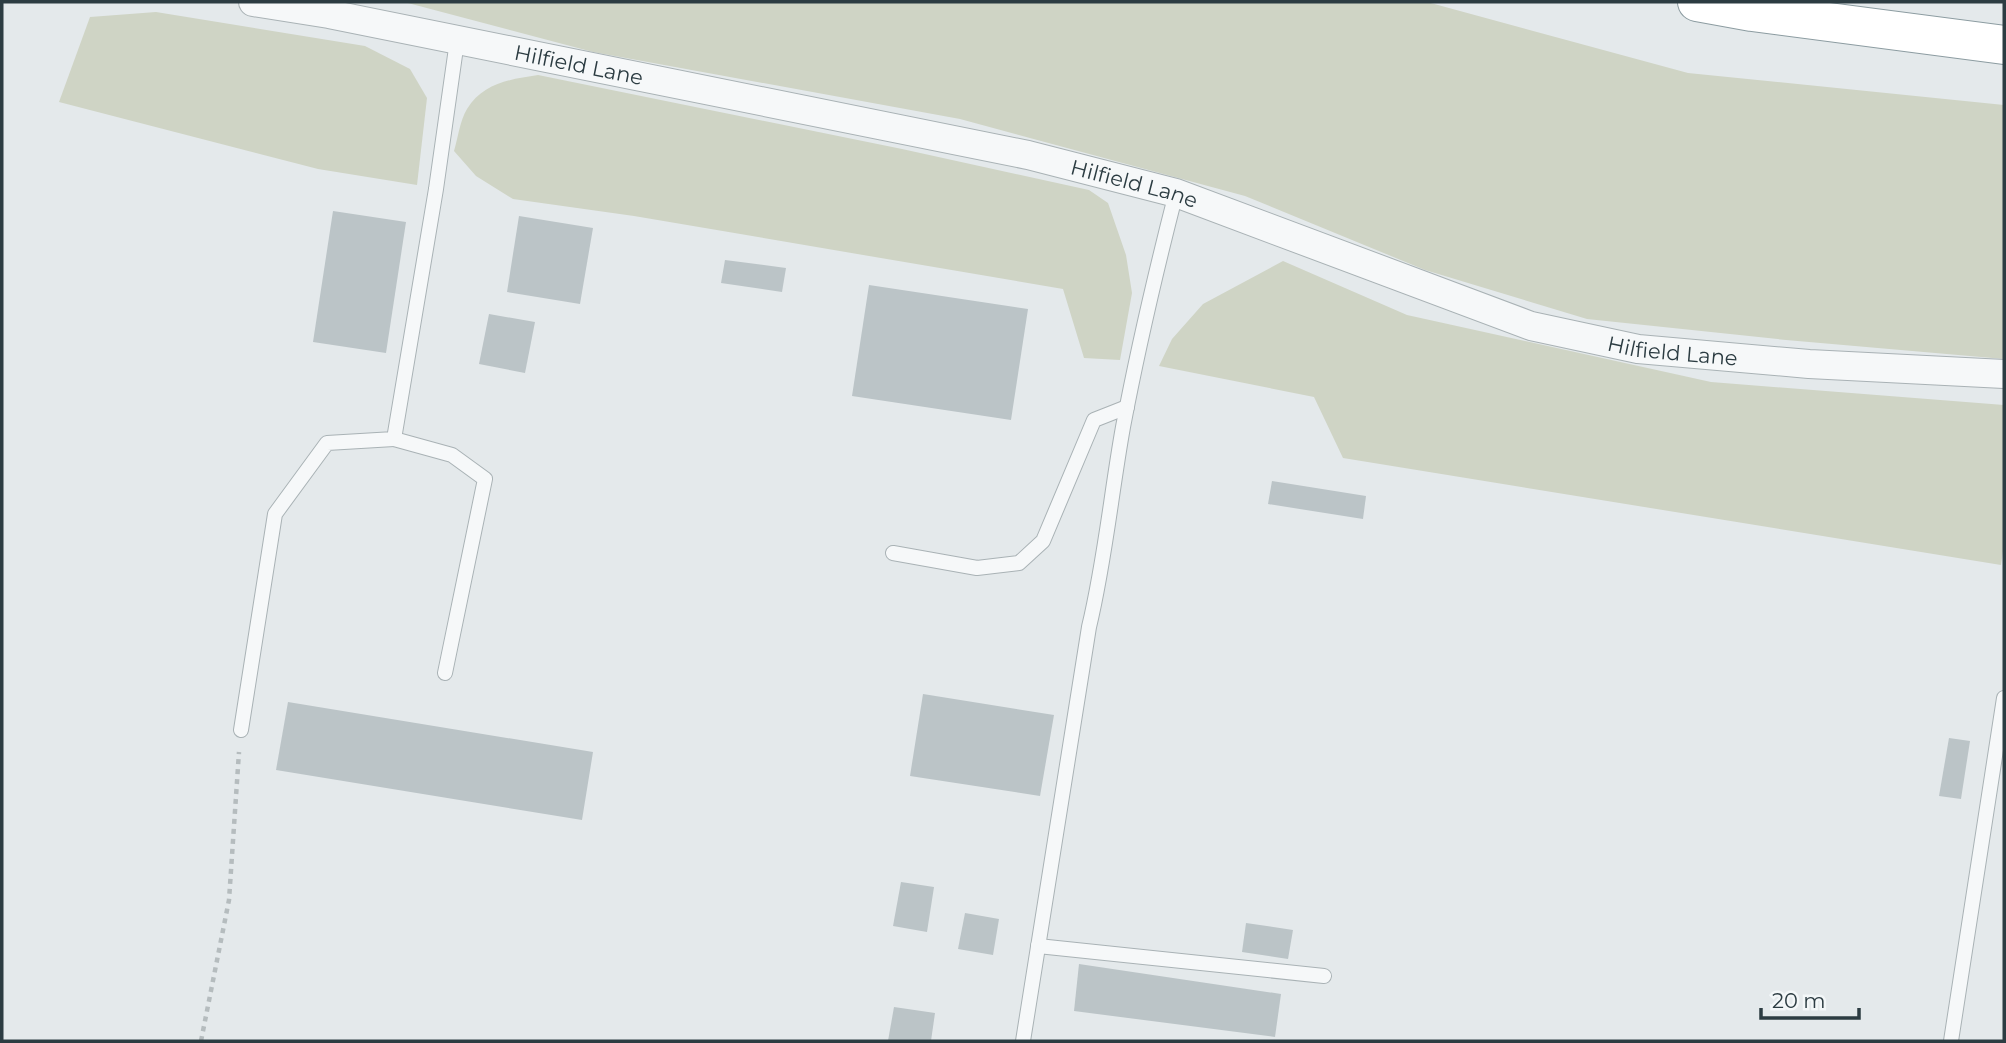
<svg xmlns="http://www.w3.org/2000/svg" width="2006" height="1043" viewBox="0 0 2006 1043" font-family="Montserrat,sans-serif">
	<rect width="100%" height="100%" fill="#e4e9eb"/>
	<g fill="#cfd4c5">
		<path d="M 404,2 L 1427,2 L 1688,73 L 2004,105 L 2004,359 L 1786,340 L 1587,319 L 1425,270 L 1245,196 L 960,119 L 593,52 Z"/>
		<path d="M 156,12 L 365,46 L 410,69 L 427,98 L 417,185 L 318,169 L 59,102 L 90,17 Z"/>
		<path d="M 538,75 L 902,149 L 1089,190 L 1108,203 L 1126,255 L 1132,293 L 1120,360 L 1084,358 L 1063,289 L 634,216 L 513,199 L 476,176 L 454,151 C 458,138 460,120 467,109 C 483,83 511,79 538,75 Z"/>
		<path d="M 1283,261 L 1407,315 L 1711,382 L 2004,405 L 2004,544 L 2001,565 L 1343,458 L 1314,397 L 1159,366 L 1172,339 L 1203,304 Z"/>
	</g>
	<g fill="#bbc4c7">
		<path d="M 333,211 L 406,222 L 386,353 L 313,342 Z"/>
		<path d="M 519,216 L 593,228 L 580,304 L 507,292 Z"/>
		<path d="M 725,260 L 786,268 L 782,292 L 721,283 Z"/>
		<path d="M 869,285 L 1028,309 L 1011,420 L 852,396 Z"/>
		<path d="M 489,314 L 535,322 L 525,373 L 479,364 Z"/>
		<path d="M 1272,481 L 1366,496 L 1363,519 L 1268,504 Z"/>
		<path d="M 923,694 L 1054,715 L 1040,796 L 910,776 Z"/>
		<path d="M 288,702 L 593,752 L 582,820 L 276,770 Z"/>
		<path d="M 1949,738 L 1970,741 L 1961,799 L 1939,796 Z"/>
		<path d="M 901,882 L 934,887 L 927,932 L 893,926 Z"/>
		<path d="M 965,913 L 999,919 L 993,955 L 958,949 Z"/>
		<path d="M 1246,923 L 1293,930 L 1288,959 L 1242,952 Z"/>
		<path d="M 1079,964 L 1281,994 L 1275,1037 L 1074,1011 Z"/>
		<path d="M 894,1007 L 935,1013 L 931,1041 L 888,1041 Z"/>
	</g>
	<g fill="none" stroke-linecap="round" stroke-linejoin="round">
		<defs>
			<g id="service">
				<path d="M 394,439 L 452,455 L 485,479 L 445,673"/>
				<path d="M 893,553 L 977,568 L 1019,563 L 1043,541 L 1094,420 L 1127,407"/>
				<path d="M 241,730 L 275,514 L 327,443 L 394,439 L 436,189 L 457,41"/>
				<path d="M 1038,946 L 1324,976"/>
				<path d="M 1023,1041 L 1089,627 C 1105,561 1111,494 1123,427 C 1138,348 1156,271 1176,193"/>
				<path d="M 1951,1041 L 2004,698"/>
			</g>
			<g id="minor">
				<path id="s1" d="M 253,2 L 329,14 L 1028,155 L 1176,193 L 1531,326 L 1638,349 L 1809,364 L 2004,374"/>
			</g>
			<path id="motorway" d="M 1697,2 L 1752,12 L 2004,45"/>
		</defs>
		<use href="#service" stroke="#a9b2b5" stroke-width="16"/>
		<use href="#minor" stroke="#a9b2b5" stroke-width="30"/>
		<use href="#motorway" stroke="#8c9ca1" stroke-width="40"/>
		<path stroke="#b5bcbe" stroke-width="4.5" stroke-dasharray="5 5" stroke-linecap="butt" d="M 201,1041 L 229,900 L 239,752"/>
		<use href="#service" stroke="#f6f8f9" stroke-width="14"/>
		<use href="#minor" stroke="#f6f8f9" stroke-width="28"/>
		<use href="#motorway" stroke="#fff" stroke-width="38"/>
	</g>
	<g text-anchor="middle" dominant-baseline="central" stroke-width="5" stroke-linejoin="round" paint-order="stroke">
		<g font-size="21" fill="#2c3c42" stroke="#f3f7f8">
			<text stroke="none"><textPath href="#s1" startOffset="332">Hilfield Lane</textPath></text>
			<text stroke="none"><textPath href="#s1" startOffset="900">Hilfield Lane</textPath></text>
			<text stroke="none"><textPath href="#s1" startOffset="1466">Hilfield Lane</textPath></text>
		</g>
	</g>
	<rect width="2006" height="1043" fill="none" stroke="#2c3c42" stroke-width="7"/>
	<path d="M1761 1008v10h98v-10" fill="none" stroke="#2c3c42" stroke-width="3.5"/>
	<text x="1772" y="1008" font-size="21" fill="#2c3c42" stroke="#f3f7f8" stroke-width="5" paint-order="stroke">20 m</text>
</svg>
